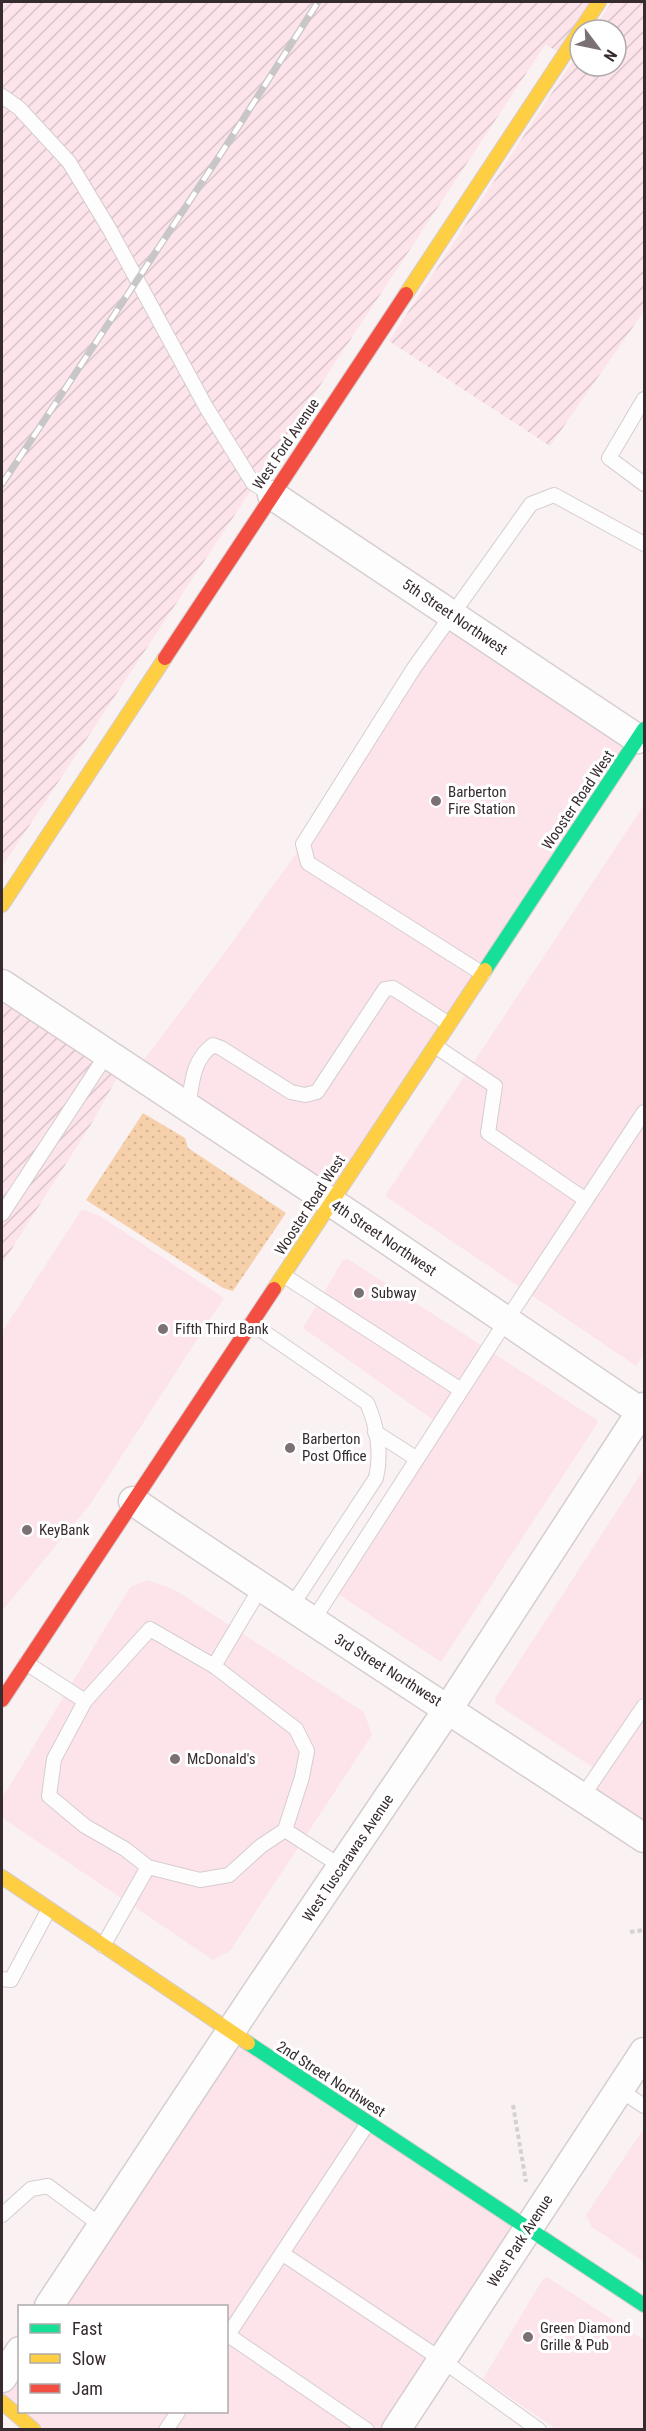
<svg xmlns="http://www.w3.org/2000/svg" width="646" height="2431" viewBox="0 0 646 2431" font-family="'Roboto Condensed',sans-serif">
	<defs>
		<pattern id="industrial-furrows" width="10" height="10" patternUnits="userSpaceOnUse" patternTransform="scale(1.5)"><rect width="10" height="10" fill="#fce4ea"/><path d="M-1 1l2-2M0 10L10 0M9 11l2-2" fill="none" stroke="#d9c4c9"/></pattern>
		<pattern id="grass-dots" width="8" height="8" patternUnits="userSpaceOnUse" patternTransform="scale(1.5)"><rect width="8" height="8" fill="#f6d0ab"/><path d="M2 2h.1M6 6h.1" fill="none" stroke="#d4b393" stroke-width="1.8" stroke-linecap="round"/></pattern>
	</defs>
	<rect width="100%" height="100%" fill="#faf1f3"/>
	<g fill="#fce4ea">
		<path d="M 452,616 L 638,739 L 331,1203 L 139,1066 L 220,959 L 303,844 Z"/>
		<path d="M 644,805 L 644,1354 L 636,1366 L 385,1196 Z"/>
		<path d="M 82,1209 L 100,1216 L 224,1298 L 91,1503 L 2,1611 L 2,1332 Z"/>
		<path d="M 348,1259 L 597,1420 L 597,1424 L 441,1662 L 338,1594 L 443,1427 L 303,1328 L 343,1260 Z"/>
		<path d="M 644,1469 L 644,1696 L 595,1769 L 495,1703 L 496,1697 Z"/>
		<path d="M 148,1580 L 175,1590 L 364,1712 L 372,1735 L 230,1951 L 213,1960 L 4,1819 L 2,1815 L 2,1796 L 9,1787 L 130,1587 Z"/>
		<path d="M 644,1706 L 644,1838 L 582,1797 Z"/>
		<path d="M 231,2032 L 528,2229 L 396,2429 L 34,2429 L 2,2402 L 2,2378 L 19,2351 L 20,2412 L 226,2412 L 226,2306 L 49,2306 Z"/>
		<path d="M 644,2128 L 644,2262 L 592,2227 L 586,2215 Z"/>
		<path d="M 547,2277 L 644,2340 L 644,2429 L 556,2429 L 483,2379 L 543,2279 Z"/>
	</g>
	<g fill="url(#industrial-furrows)">
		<path d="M 2,2 L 599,2 L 564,54 L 545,45 L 2,867 Z"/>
		<path d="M 612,2 L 644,2 L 644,311 L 550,446 L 389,341 L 580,50 L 580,66 L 616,66 L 616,30 L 593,30 Z"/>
		<path d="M 2,984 L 124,1065 L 93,1121 L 2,1264 Z"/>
	</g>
	<path fill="url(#grass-dots)" d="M 143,1113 L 185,1138 L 188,1148 L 286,1213 L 233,1291 L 223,1288 L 86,1200 Z"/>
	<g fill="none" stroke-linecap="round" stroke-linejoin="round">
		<defs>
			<g id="lane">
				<path d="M 2,96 L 19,108 L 69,162 L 110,230 L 206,407 L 253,483 L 272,495"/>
				<path d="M 644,399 L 609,458 L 644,484"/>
				<path d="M 483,974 L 308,863 L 303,844 L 414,668 L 531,504 L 554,495 L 644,544"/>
				<path d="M 435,1046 L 495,1086 L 488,1133 L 586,1200"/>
				<path d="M 188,1108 C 192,1084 192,1060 213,1045 L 221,1048 L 291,1092 L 305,1095 L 317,1092 L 385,989 L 393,988 L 449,1024"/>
				<path d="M 2,1214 L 107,1054"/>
				<path d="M 283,1275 L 461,1390"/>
				<path d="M 251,1323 L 367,1403 C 377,1425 382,1454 376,1478 L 291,1607"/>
				<path d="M 375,1432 L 417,1459"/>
				<path d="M 312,1622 L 506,1321 L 644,1112"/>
				<path d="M 150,1629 L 214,1666 L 296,1729 L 307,1751 L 302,1777 L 285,1830 L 261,1846 L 229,1875 L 200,1880 L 148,1867 L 125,1849 L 85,1826 L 49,1796 L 54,1759 L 85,1701 Z"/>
				<path d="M 26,1663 L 85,1701"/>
				<path d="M 214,1666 L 261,1587"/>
				<path d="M 582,1797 L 644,1706"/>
				<path d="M 285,1830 L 342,1867"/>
				<path d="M 103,1946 L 148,1867"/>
				<path d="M 2,1979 L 11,1980 L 49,1909"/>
				<path d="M 620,2090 L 644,2106"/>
				<path d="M 2,2215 L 31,2189 L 48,2186 L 102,2226"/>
				<path d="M 283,2254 L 442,2360 L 539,2430"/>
				<path d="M 228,2335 L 367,2430"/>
				<path d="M 226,2338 L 368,2123"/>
				<path d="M 166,2430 L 178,2412"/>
			</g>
			<g id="street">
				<path d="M 272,495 L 638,739"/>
				<path d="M 2,984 L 358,1220 L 644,1414"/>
				<path d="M 133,1501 C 302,1616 474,1726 644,1838"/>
				<path d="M 49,2306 L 256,1993 L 448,1709 L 644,1407"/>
				<path d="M 2,2378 L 20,2351"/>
				<path d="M 396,2430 L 644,2052"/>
			</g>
			<g id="fast">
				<path d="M 485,970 L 644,729"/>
				<path d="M 248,2043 L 644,2305"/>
			</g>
			<g id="slow">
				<path d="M 406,294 L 599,2"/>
				<path d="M 2,905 L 165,658"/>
				<path d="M 274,1289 L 485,970"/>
				<path d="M 2,1877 L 248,2043"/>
				<path d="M 2,2402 L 34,2430"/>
			</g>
			<g id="jam">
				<path d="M 165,658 L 406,294"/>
				<path d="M 2,1700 L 274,1289"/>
			</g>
		</defs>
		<use href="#lane" stroke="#d6cdcf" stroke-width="16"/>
		<use href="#street" stroke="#d6cdcf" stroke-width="31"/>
		<use href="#fast" stroke="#d6cdcf" stroke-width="16"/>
		<use href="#slow" stroke="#d6cdcf" stroke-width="16"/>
		<use href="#jam" stroke="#d6cdcf" stroke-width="16"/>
		<g stroke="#d4d1d1" stroke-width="4" stroke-dasharray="4.5 3" stroke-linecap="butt">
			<path d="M 630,1932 L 644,1930"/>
			<path d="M 513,2105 L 526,2182"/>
		</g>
		<use href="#lane" stroke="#fefdfd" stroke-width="14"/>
		<use href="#street" stroke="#fefdfd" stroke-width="28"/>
		<use href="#fast" stroke="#16e098" stroke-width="14"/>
		<use href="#slow" stroke="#ffcf43" stroke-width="14"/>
		<use href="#jam" stroke="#f24e42" stroke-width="14"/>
		<defs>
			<path id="rail" d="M 2,484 L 224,149 L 318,2"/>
		</defs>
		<use href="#rail" stroke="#c9c6c7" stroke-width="7"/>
		<use href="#rail" stroke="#fff" stroke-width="4.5" stroke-dasharray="14" stroke-linecap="butt"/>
	</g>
	<g fill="#7b7073" stroke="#fff" stroke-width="2">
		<circle cx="436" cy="801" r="6"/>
		<circle cx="359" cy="1293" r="6"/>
		<circle cx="163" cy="1329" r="6"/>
		<circle cx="290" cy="1448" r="6"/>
		<circle cx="27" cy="1530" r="6"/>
		<circle cx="175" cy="1759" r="6"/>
		<circle cx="528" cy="2337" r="6"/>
	</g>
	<g text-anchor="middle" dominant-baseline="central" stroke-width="6" stroke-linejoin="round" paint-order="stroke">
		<g font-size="15" fill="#362b2e" stroke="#fff">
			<text transform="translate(286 444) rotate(-56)">West Ford Avenue</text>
			<text transform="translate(455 617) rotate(34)">5th Street Northwest</text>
			<text transform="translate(578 800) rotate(-56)">Wooster Road West</text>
			<text transform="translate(310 1205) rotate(-57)">Wooster Road West</text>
			<text transform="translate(384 1238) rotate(34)">4th Street Northwest</text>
			<text transform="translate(388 1670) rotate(32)">3rd Street Northwest</text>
			<text transform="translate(348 1858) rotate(-56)">West Tuscarawas Avenue</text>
			<text transform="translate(331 2079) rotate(33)">2nd Street Northwest</text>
			<text transform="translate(520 2241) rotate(-57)">West Park Avenue</text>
		</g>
		<g font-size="15" fill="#362b2e" stroke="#fff" text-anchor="start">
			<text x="448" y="792">Barberton<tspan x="448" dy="17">Fire Station</tspan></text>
			<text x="371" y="1293">Subway</text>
			<text x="175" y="1329">Fifth Third Bank</text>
			<text x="302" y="1439">Barberton<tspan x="302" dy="17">Post Office</tspan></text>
			<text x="39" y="1530">KeyBank</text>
			<text x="187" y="1759">McDonald's</text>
			<text x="540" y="2328">Green Diamond<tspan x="540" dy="17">Grille &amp; Pub</tspan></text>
		</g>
	</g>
	<rect width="646" height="2431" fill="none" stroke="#362b2e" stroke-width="6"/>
	<rect x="18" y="2305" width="210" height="108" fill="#ffffff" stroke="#afaaab" stroke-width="1.5"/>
	<rect x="30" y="2324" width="30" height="9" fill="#16e098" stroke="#afaaab" stroke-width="1.5"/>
	<text x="72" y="2335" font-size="18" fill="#362b2e">Fast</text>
	<rect x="30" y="2354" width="30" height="9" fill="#ffcf43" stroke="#afaaab" stroke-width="1.5"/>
	<text x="72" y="2365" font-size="18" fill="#362b2e">Slow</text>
	<rect x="30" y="2384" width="30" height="9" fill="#f24e42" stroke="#afaaab" stroke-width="1.5"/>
	<text x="72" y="2395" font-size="18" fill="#362b2e">Jam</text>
	<g transform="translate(598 48) rotate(122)"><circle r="28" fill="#ffffff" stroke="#afaaab" stroke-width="1.5"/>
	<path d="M0-4.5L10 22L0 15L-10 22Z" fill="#7b7073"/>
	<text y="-9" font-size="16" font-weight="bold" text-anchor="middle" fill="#362b2e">N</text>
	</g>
</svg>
